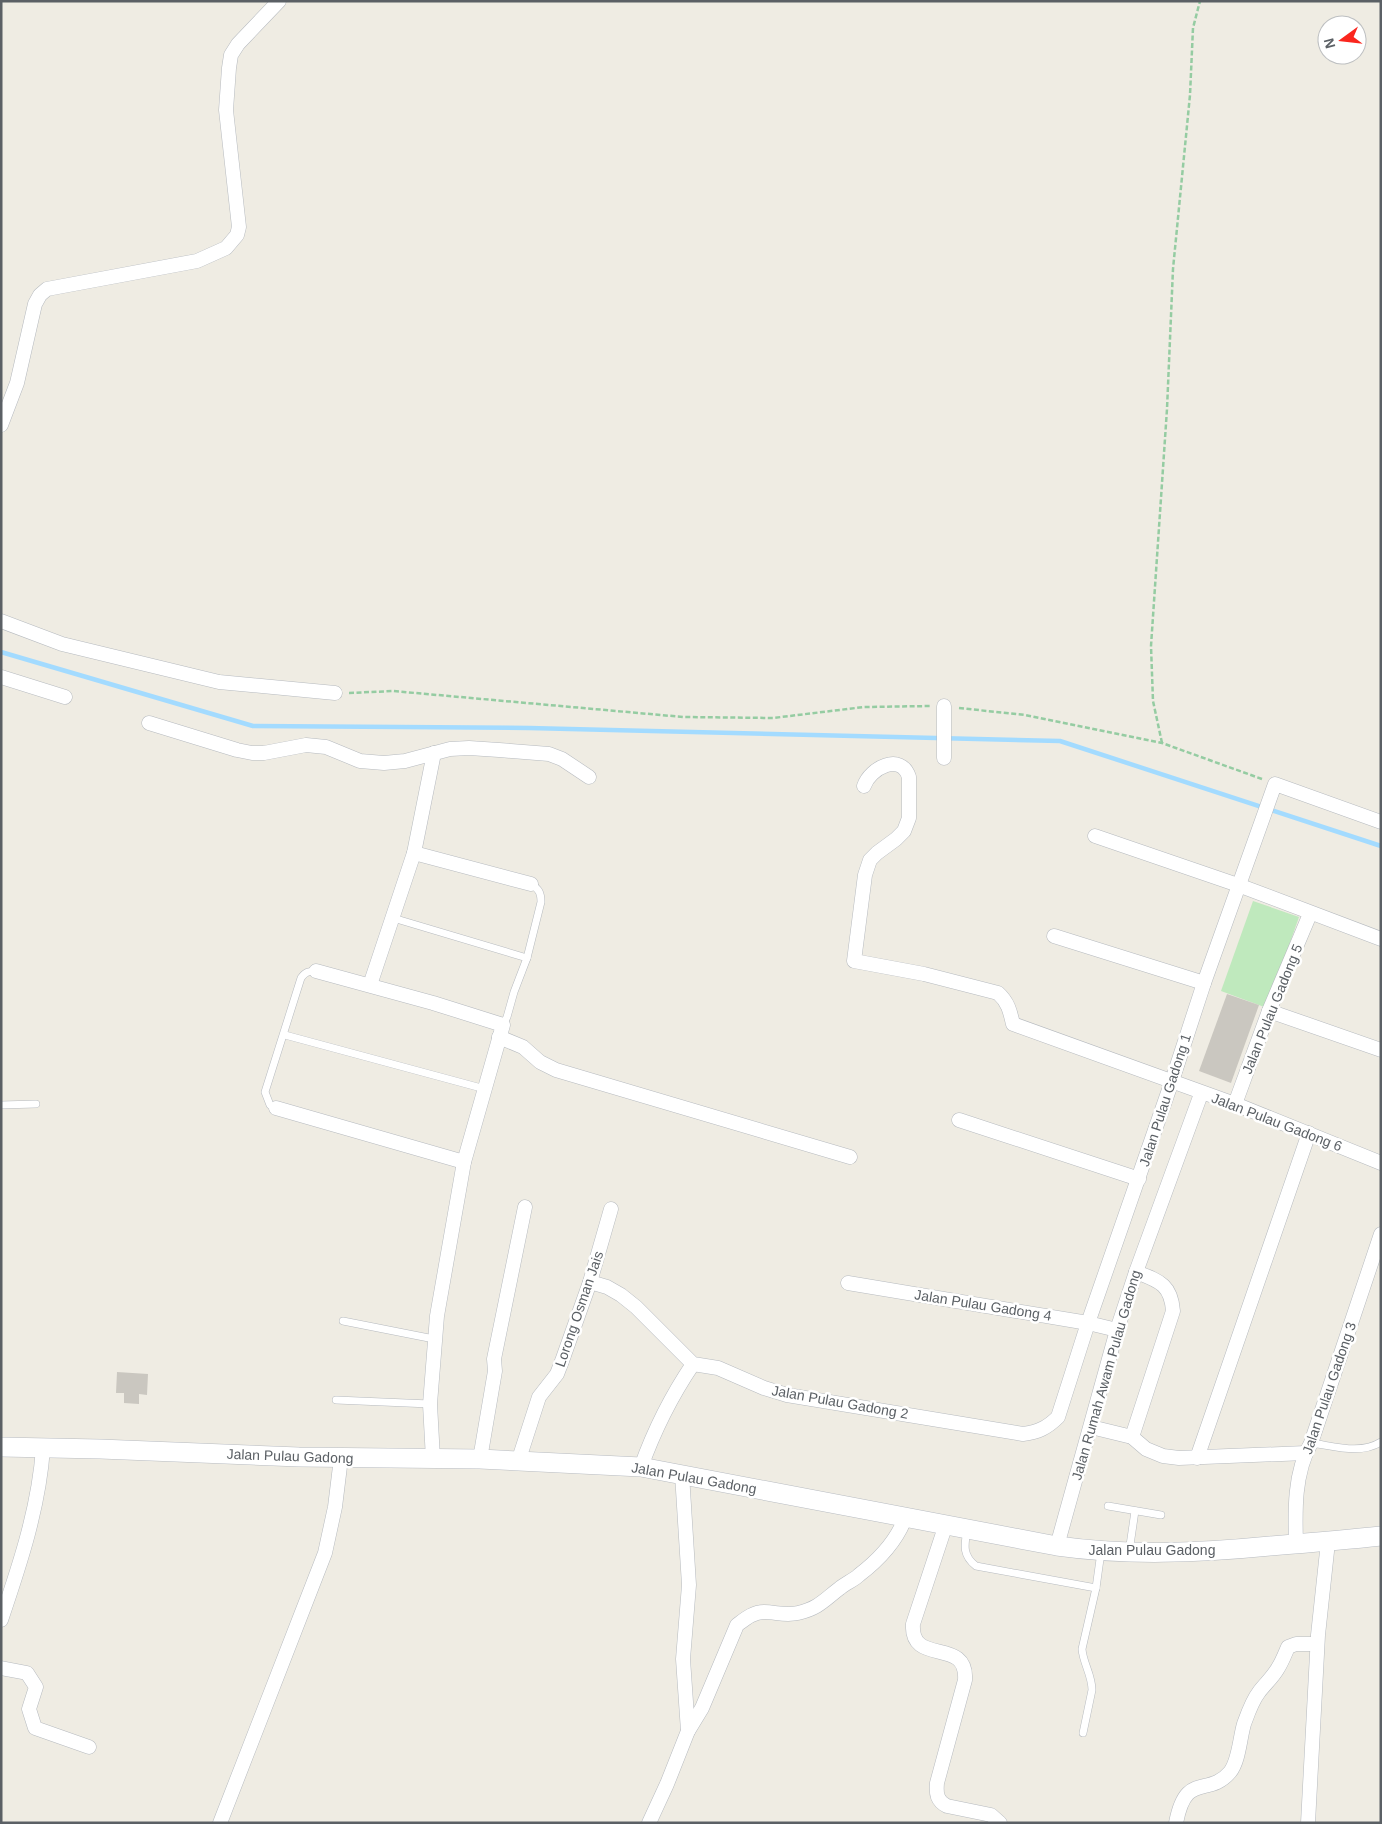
<svg xmlns="http://www.w3.org/2000/svg" width="1382" height="1824" viewBox="0 0 1382 1824" font-family="Helvetica,sans-serif">
	<rect width="100%" height="100%" fill="#efece3"/>
	<path fill="#bfe9bd" d="M 1253,901 L 1299,917 L 1267,1008 L 1221,991 Z"/>
	<g fill="none" stroke-linecap="round" stroke-linejoin="round">
		<path stroke="#a3dbff" stroke-width="4.5" d="M 1,652 L 253,726 L 529,728 L 1060,741 L 1381,846"/>
	</g>
	<g fill="#cac7c0">
		<path d="M 1227,994 L 1259,1005 L 1231,1083 L 1199,1071 Z"/>
		<path d="M 117,1372 L 148,1374 L 147,1395 L 139,1394 L 139,1404 L 124,1403 L 124,1393 L 116,1393 Z"/>
	</g>
	<g fill="none" stroke-linecap="round" stroke-linejoin="round">
		<defs>
			<g id="service">
				<path d="M 393,918 L 527,958"/>
				<path d="M 503,1025 L 507,1017 L 514,992 L 527,958 L 541,902 C 541,893 539,889 531,884"/>
				<path d="M 285,1035 L 485,1089"/>
				<path d="M 1,1105 L 36,1104"/>
				<path d="M 276,1108 L 270,1105 L 265,1092 L 301,978 C 305,972 309,971 316,971"/>
				<path d="M 343,1321 L 434,1339"/>
				<path d="M 336,1400 L 430,1404"/>
				<path d="M 1311,1443 C 1334,1446 1360,1455 1381,1442"/>
				<path d="M 1108,1506 L 1161,1515"/>
				<path d="M 967,1531 C 964,1546 963,1556 976,1566 L 1096,1588"/>
				<path d="M 1129,1552 L 1135,1511"/>
				<path d="M 1083,1733 L 1092,1690 C 1092,1675 1083,1663 1082,1649 L 1096,1588 L 1101,1552"/>
			</g>
			<g id="minor">
				<path d="M 1,425 L 17,383 L 35,304 L 40,295 L 47,289 L 197,261 L 226,248 L 237,235 L 239,227 L 226,110 L 229,68 L 231,55 L 238,44 L 279,1"/>
				<path d="M 1,621 L 62,644 L 219,682 L 335,693"/>
				<path d="M 1,677 L 65,697"/>
				<path d="M 944,706 L 944,758"/>
				<path d="M 149,723 L 237,750 L 252,753 L 264,753 L 306,745 L 326,747 L 360,761 L 384,763 L 405,761 L 450,749 L 469,748 L 499,750 L 549,754 L 562,759 L 589,777"/>
				<path d="M 864,786 C 870,768 901,752 909,777 L 909,818 L 904,831 L 896,839 L 877,853 L 870,860 L 865,875 L 854,961 L 924,974 L 998,993 C 1008,1002 1010,1011 1013,1024 L 1235,1104 L 1381,1163"/>
				<path d="M 1095,836 L 1238,885 L 1381,939"/>
				<path d="M 414,853 L 531,884"/>
				<path d="M 1054,936 L 1204,983"/>
				<path d="M 316,971 L 433,1003 L 503,1025 L 464,1162 L 437,1316 L 430,1404 L 433,1459"/>
				<path d="M 370,985 L 414,853 L 434,753"/>
				<path d="M 1269,1011 L 1381,1050"/>
				<path d="M 499,1037 L 523,1047 L 540,1062 L 556,1070 L 850,1157"/>
				<path d="M 1235,1104 L 1269,1011 L 1310,914"/>
				<path d="M 276,1108 L 464,1162"/>
				<path d="M 959,1120 L 1139,1179"/>
				<path d="M 590,1282 L 607,1287 L 621,1295 L 636,1307 L 693,1364 L 718,1368 L 764,1388 L 787,1395 L 1023,1434 C 1038,1432 1047,1428 1058,1417 L 1088,1323 L 1172,1081 L 1204,983 L 1275,784 L 1381,822"/>
				<path d="M 848,1283 L 1088,1323 L 1117,1330"/>
				<path d="M 1091,1427 L 1132,1437 L 1146,1449 L 1163,1456 L 1179,1458 L 1306,1453"/>
				<path d="M 1132,1437 L 1173,1311 C 1171,1284 1159,1281 1136,1272"/>
				<path d="M 1197,1458 L 1309,1133"/>
				<path d="M 480,1459 L 495,1371 L 494,1359 L 525,1207"/>
				<path d="M 518,1462 L 539,1397 L 557,1374 L 562,1361 L 590,1282 L 611,1209"/>
				<path d="M 641,1467 C 655,1428 670,1398 693,1364"/>
				<path d="M 946,1524 L 913,1624 C 910,1667 968,1636 965,1680 L 937,1783 C 936,1794 937,1801 947,1806 L 991,1815 L 1000,1823"/>
				<path d="M 1296,1544 C 1295,1511 1294,1473 1311,1443 L 1381,1234"/>
				<path d="M 1057,1546 L 1117,1330 L 1136,1272 L 1201,1094"/>
				<path d="M 1,1620 C 20,1564 39,1507 43,1448"/>
				<path d="M 1,1668 L 27,1673 L 36,1687 L 29,1709 L 35,1728 L 89,1747"/>
				<path d="M 688,1731 L 702,1708 L 737,1625 C 745,1619 753,1612 764,1612 C 776,1612 785,1616 798,1613 C 819,1608 824,1600 840,1588 C 846,1583 854,1580 859,1575 C 880,1559 897,1541 906,1516"/>
				<path d="M 220,1823 L 325,1553 L 335,1507 L 341,1458"/>
				<path d="M 649,1823 L 667,1784 L 688,1731 L 683,1659 L 689,1585 L 682,1474"/>
				<path d="M 1176,1823 C 1186,1770 1208,1798 1230,1772 C 1239,1761 1240,1737 1244,1724 C 1248,1713 1252,1701 1259,1692 C 1265,1684 1273,1677 1278,1668 C 1282,1662 1285,1654 1288,1647 L 1296,1644 L 1317,1644"/>
				<path d="M 1308,1823 L 1318,1635 L 1328,1542"/>
			</g>
			<path id="secondary" d="M 1,1447 L 100,1449 L 299,1457 L 480,1459 L 641,1467 L 1057,1546 C 1128,1556 1199,1553 1270,1546 C 1307,1543 1344,1540 1381,1536"/>
		</defs>
		<use href="#service" stroke="#b6babf" stroke-width="8"/>
		<use href="#minor" stroke="#b6babf" stroke-width="15"/>
		<use href="#secondary" stroke="#b7bbc1" stroke-width="20"/>
		<g stroke="#95cca2" stroke-width="2.5" stroke-dasharray="5 2.5" stroke-linecap="butt">
			<path d="M 349,693 L 393,691 L 683,717 L 773,718 L 864,707 L 931,706"/>
			<path d="M 959,708 L 1025,715 L 1162,743 L 1262,779"/>
			<path d="M 1162,743 L 1153,701 L 1151,646 L 1167,409 L 1173,269 L 1190,95 L 1193,28 L 1200,1"/>
		</g>
		<use href="#service" stroke="#fff" stroke-width="7"/>
		<use href="#minor" stroke="#fff" stroke-width="14"/>
		<use href="#secondary" stroke="#fff" stroke-width="19"/>
	</g>
	<g text-anchor="middle" dominant-baseline="central" stroke-width="5" stroke-linejoin="round" paint-order="stroke">
		<g font-size="14" fill="#5b6065" stroke="#fff">
			<text transform="translate(1272 1009) rotate(-68)">Jalan Pulau Gadong 5</text>
			<text transform="translate(1165 1100) rotate(-72)">Jalan Pulau Gadong 1</text>
			<text transform="translate(1277 1122) rotate(21)">Jalan Pulau Gadong 6</text>
			<text transform="translate(983 1305) rotate(9)">Jalan Pulau Gadong 4</text>
			<text transform="translate(579 1309) rotate(-71)">Lorong Osman Jais</text>
			<text transform="translate(1106 1375) rotate(-74)">Jalan Rumah Awam Pulau Gadong</text>
			<text transform="translate(1329 1388) rotate(-71)">Jalan Pulau Gadong 3</text>
			<text transform="translate(840 1402) rotate(10)">Jalan Pulau Gadong 2</text>
			<text transform="translate(290 1456) rotate(2)">Jalan Pulau Gadong</text>
			<text transform="translate(694 1478) rotate(10)">Jalan Pulau Gadong</text>
			<text x="1152" y="1550">Jalan Pulau Gadong</text>
		</g>
	</g>
	<rect width="1382" height="1824" fill="none" stroke="#5b6065" stroke-width="5"/>
	<g transform="translate(1342 40) rotate(255)"><circle r="24" fill="#ffffff" stroke="#bdbfc1"/>
	<path d="M0-4L9 19L0 12L-9 19Z" fill="#fa261e"/>
	<text y="-8" font-size="14" font-weight="bold" text-anchor="middle" fill="#5b6065">N</text>
	</g>
</svg>
